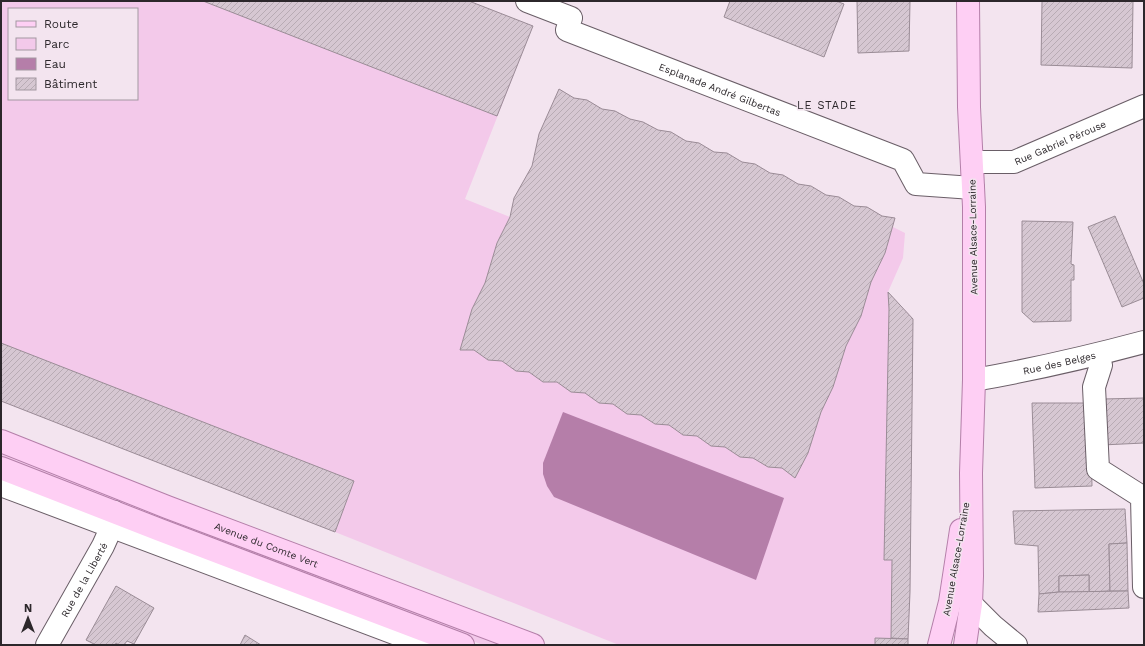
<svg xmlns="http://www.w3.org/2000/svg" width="1145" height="646" viewBox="0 0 1145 646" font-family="'Work Sans',sans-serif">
	<defs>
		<pattern id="building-hatch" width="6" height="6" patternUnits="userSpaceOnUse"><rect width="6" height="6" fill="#d6c7d2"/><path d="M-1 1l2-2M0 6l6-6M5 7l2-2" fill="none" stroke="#b8abb4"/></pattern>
	</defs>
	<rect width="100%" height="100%" fill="#f3e4ef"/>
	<g fill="#f3c9ea" fill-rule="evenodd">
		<path d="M 1,1 L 469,1 L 533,26 L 465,199 L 510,217 L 514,198 L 532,166 L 539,134 L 559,89 L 574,98 L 587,100 L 602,109 L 615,111 L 630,119 L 643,122 L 658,130 L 671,132 L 686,141 L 699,143 L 714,152 L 727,153 L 742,162 L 755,164 L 770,173 L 783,175 L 798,184 L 811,186 L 826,195 L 839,197 L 854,206 L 867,207 L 882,216 L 895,218 L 893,227 L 905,233 L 903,258 L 888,292 L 913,319 L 910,592 L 908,645 L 619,645 L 335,532 L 1,401 ZM 9,9 L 137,9 L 137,99 L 9,99 Z"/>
		<path d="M 1,449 L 507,645 L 483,645 L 1,462 Z"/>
	</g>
	<path fill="#b57ea9" d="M 563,412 L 784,498 L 756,580 L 554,497 L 547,486 L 543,474 L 543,463 Z"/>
	<g fill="url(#building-hatch)" stroke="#9a8c96">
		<path d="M 203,1 L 469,1 L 533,26 L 497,116 Z"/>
		<path d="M 730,1 L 836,1 L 844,4 L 824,57 L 724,17 Z"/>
		<path d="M 857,1 L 910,1 L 909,51 L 858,53 Z"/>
		<path d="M 1042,1 L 1133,1 L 1132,68 L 1041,65 Z"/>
		<path d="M 559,89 L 574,98 L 587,100 L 602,109 L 615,111 L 630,119 L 643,122 L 658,130 L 671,132 L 686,141 L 699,143 L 714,152 L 727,153 L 742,162 L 755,164 L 770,173 L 783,175 L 798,184 L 811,186 L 826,195 L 839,197 L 854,206 L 867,207 L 882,216 L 895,218 L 885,253 L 871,282 L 861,316 L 846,346 L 833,387 L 821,412 L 808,453 L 795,478 L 782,468 L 768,467 L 753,458 L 740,457 L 725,447 L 711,446 L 697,436 L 683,435 L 669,425 L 655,424 L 641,415 L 627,414 L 613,404 L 599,403 L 585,393 L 571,392 L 557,382 L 543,382 L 529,372 L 516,371 L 502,361 L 488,360 L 474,350 L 460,350 L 472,309 L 485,283 L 497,243 L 510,217 L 514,198 L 532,166 L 539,134 Z"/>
		<path d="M 1115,216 L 1144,284 L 1144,298 L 1122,307 L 1088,227 Z"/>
		<path d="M 1022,221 L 1073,222 L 1071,264 L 1074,265 L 1074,280 L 1071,280 L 1071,321 L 1033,322 L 1022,312 Z"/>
		<path d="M 888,292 L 913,319 L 910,592 L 908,639 L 891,638 L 892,560 L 884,560 L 889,309 Z"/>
		<path d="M 1,343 L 354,481 L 335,532 L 1,401 Z"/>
		<path d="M 1144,398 L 1144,443 L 1102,445 L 1103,399 Z"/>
		<path d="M 1032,403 L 1090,403 L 1092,486 L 1035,488 Z"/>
		<path d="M 1125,509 L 1127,543 L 1109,544 L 1110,591 L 1089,592 L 1089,575 L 1059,576 L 1059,592 L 1039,594 L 1038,546 L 1015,544 L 1013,511 Z"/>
		<path d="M 1127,543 L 1128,591 L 1110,591 L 1109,544 Z"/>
		<path d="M 1089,575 L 1089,592 L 1059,592 L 1059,576 Z"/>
		<path d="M 116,586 L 154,608 L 134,644 L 127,641 L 124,645 L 119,645 L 116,643 L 115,645 L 96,645 L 86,640 Z"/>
		<path d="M 1128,591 L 1129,608 L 1038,612 L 1039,594 L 1059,592 Z"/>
		<path d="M 245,635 L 261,645 L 240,645 Z"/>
		<path d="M 875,638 L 908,639 L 908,645 L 875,645 Z"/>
	</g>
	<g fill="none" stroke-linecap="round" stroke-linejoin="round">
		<defs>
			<g id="minor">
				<path id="s1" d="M 527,1 L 571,18 L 567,30 L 903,160 L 916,184 L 973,188"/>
				<path id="s2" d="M 972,162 L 1014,162 L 1144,106"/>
				<path d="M 1101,365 L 1094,387 L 1098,469 L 1142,497 L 1144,587"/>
				<path id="s3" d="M 974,380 C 1031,370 1088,357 1144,342"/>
				<path d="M 1,485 L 426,645"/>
				<path d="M 971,604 L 993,626 L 1016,645"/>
				<path id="s4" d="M 47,645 L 103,546 L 112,526 L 114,512"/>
			</g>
			<g id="major">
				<path id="s5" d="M 1,441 L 167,507 L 533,645"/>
				<path d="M 1,468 L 160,530 L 463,645"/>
				<path d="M 939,645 L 950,602 L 961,530"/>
				<path d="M 965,645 L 971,604 L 972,576 L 971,473 L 974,380 L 974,207 L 969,107 L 968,1"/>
			</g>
		</defs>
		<use href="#minor" stroke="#6a5e67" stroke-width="24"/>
		<use href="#major" stroke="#b47fa9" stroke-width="24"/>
		<use href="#minor" stroke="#fff" stroke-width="22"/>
		<use href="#major" stroke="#fecff4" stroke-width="22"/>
	</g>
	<g text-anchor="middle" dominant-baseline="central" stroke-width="3" stroke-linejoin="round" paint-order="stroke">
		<g font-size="10" fill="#2c272b" stroke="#f3e4ef">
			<text stroke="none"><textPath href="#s1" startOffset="224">Esplanade André Gilbertas</textPath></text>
			<text stroke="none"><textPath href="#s2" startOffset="92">Rue Gabriel Pérouse</textPath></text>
			<text transform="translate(973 237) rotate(-91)">Avenue Alsace-Lorraine</text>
			<text stroke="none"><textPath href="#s3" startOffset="87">Rue des Belges</textPath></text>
			<text stroke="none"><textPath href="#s5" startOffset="285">Avenue du Comte Vert</textPath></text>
			<text transform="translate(956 559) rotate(-80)">Avenue Alsace-Lorraine</text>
			<text stroke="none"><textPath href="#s4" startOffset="75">Rue de la Liberté</textPath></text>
		</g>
		<g font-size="11" letter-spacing="1" fill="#2c272b" stroke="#f3e4ef">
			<text x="827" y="105">LE STADE</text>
		</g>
	</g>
	<rect width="1145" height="646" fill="none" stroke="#2c272b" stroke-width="4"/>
	<rect x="8" y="8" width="130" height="92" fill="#f3e4ef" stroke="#a398a1"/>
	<rect x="16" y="21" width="20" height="6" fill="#fecff4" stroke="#a398a1"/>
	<text x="44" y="28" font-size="12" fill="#2c272b">Route</text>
	<rect x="16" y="38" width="20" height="12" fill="#f3c9ea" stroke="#a398a1"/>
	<text x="44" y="48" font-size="12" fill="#2c272b">Parc</text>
	<rect x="16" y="58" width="20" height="12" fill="#b57ea9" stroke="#a398a1"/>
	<text x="44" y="68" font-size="12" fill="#2c272b">Eau</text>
	<rect x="16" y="78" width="20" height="12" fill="url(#building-hatch)" stroke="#a398a1"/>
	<text x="44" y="88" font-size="12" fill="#2c272b">Bâtiment</text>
	<g transform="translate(28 618)" stroke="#f3e4ef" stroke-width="3" paint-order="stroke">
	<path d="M0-3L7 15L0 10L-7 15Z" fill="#2c272b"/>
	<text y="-6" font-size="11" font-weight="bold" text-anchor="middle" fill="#2c272b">N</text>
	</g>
</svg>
